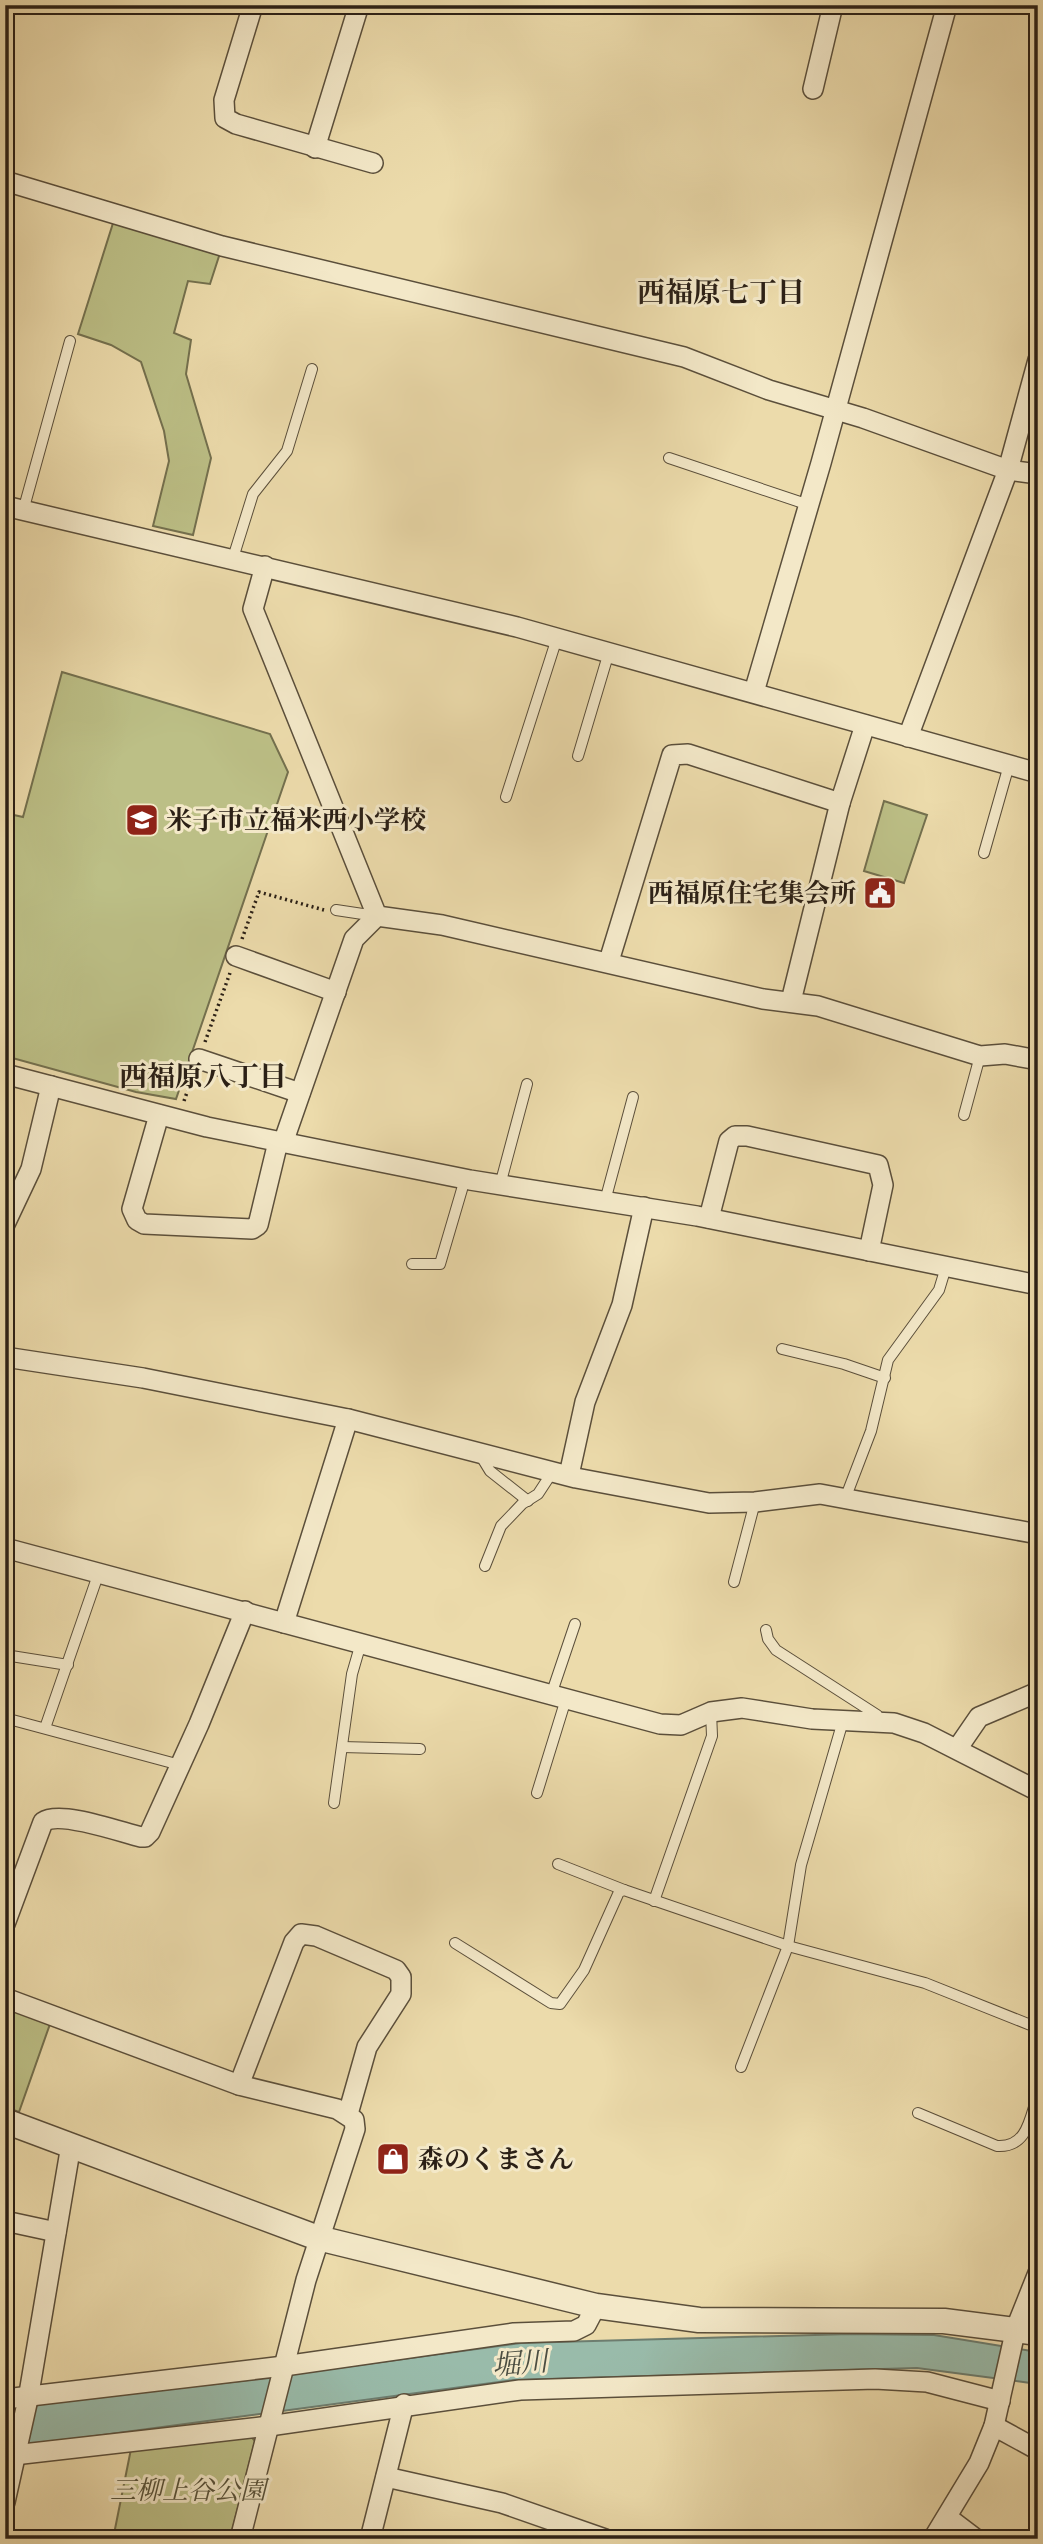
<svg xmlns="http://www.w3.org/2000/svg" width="1043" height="2544" viewBox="0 0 1043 2544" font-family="'IM FELL Great Primer','Noto Serif JP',serif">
	<rect width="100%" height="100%" fill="#ecdbab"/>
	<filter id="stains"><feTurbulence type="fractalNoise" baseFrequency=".00286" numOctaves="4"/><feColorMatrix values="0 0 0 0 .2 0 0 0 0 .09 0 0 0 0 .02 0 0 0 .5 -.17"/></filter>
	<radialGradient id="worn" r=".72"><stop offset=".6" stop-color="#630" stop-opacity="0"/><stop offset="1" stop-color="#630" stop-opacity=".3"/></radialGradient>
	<g fill="#bcbf86" stroke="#74704e" stroke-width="2">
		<path d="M 114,220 L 221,250 L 210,284 L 188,281 L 174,333 L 191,340 L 186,374 L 211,458 L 193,535 L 153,526 L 169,461 L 164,431 L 141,362 L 111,345 L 78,334 Z"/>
		<path d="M 62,672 L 270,734 L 288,772 L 176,1099 L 136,1092 L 5,1056 L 5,813 L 23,817 Z"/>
		<path d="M 884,801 L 927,815 L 904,883 L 864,871 Z"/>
		<path d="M 5,2007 L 50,2024 L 19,2112 L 5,2107 Z"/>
		<path d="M 248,2433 L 255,2441 L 230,2539 L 113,2539 L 131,2449 Z"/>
	</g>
	<path fill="#9ba" stroke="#6d7d6f" stroke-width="2" d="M 850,2334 L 934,2335 L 1038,2352 L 1038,2384 L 917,2368 L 514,2380 L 5,2448 L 5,2407 L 241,2381 L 521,2343 Z"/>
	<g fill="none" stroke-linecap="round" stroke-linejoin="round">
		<defs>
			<g id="service">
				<path d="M 669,458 L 809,505"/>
				<path d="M 23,511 L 70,341"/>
				<path d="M 233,558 L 253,494 L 287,451 L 312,369"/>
				<path d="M 578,756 L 609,652"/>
				<path d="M 506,797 L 557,638"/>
				<path d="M 984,853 L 1009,765"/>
				<path d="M 336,910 L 376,916"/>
				<path d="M 964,1115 L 980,1056"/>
				<path d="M 500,1185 L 527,1084"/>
				<path d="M 605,1201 L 633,1097"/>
				<path d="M 412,1264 L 440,1264 L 465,1179"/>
				<path d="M 782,1349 L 844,1364 L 885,1378"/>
				<path d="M 479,1453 L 490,1471 L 528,1501"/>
				<path d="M 845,1499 L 871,1431 L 888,1360 L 939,1290 L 946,1267"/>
				<path d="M 485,1566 L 501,1526 L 522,1504 L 538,1494 L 553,1471"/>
				<path d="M 734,1582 L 755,1502"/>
				<path d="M 766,1630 L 768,1639 L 776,1650 L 877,1715 L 880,1721"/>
				<path d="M 5,1655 L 68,1665"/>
				<path d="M 551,1695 L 575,1624"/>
				<path d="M 5,1718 L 180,1765"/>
				<path d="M 45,1728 L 98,1575"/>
				<path d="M 342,1747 L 420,1749"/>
				<path d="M 537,1793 L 566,1699"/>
				<path d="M 334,1803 L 352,1674 L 361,1643"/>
				<path d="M 558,1864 L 624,1890"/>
				<path d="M 654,1901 L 712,1736 L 711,1712"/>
				<path d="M 455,1943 L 551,2003 L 560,2004 L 584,1970 L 619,1892 L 624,1890 L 788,1946 L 925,1983 L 1038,2028"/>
				<path d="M 741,2067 L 788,1946 L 801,1865 L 843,1721"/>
				<path d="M 918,2113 L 997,2146 C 1028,2148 1030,2117 1038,2094"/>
			</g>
			<g id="minor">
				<path d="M 253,5 L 224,100 L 225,118 L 236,124 L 373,163"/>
				<path d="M 813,89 L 833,5"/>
				<path d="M 315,148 L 359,5"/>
				<path d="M 5,181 L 222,246 L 684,357 L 769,390 L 863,418 L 1008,470 L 1038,474"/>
				<path d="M 5,506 L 517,627 L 1038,773"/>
				<path d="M 265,566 L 253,609 L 377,916 L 442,925 L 763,999 L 818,1006 L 980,1056 L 1005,1054 L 1038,1060"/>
				<path d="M 754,692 L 821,463 L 947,5"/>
				<path d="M 908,737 L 1008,470 L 1038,360"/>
				<path d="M 236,956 L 336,992"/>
				<path d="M 609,961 L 672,755 L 688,754 L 840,803"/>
				<path d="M 791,1001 L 840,803 L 865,725"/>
				<path d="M 199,1059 L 300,1093"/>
				<path d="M 5,1074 L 207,1127 L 470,1180 L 697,1216 L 1038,1285"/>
				<path d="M 159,1115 L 132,1209 L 137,1220 L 144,1224 L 252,1229 L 258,1225 L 278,1142"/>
				<path d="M 283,1143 L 354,939 L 377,916"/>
				<path d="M 709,1218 L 729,1141 L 735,1136 L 747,1136 L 878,1165 L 883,1185 L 869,1251"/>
				<path d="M 5,1224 L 31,1169 L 51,1086"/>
				<path d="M 5,1357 L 143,1378 L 348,1419 L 576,1478 L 709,1503 L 755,1502 L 820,1494 L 1038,1534"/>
				<path d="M 569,1475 L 585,1402 L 622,1305 L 644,1207"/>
				<path d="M 5,1548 L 660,1724 L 681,1725 L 711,1712 L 742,1708 L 812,1719 L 894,1723 L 924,1733 L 1038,1791"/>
				<path d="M 284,1623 L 348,1419"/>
				<path d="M 957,1749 L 979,1717 L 1038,1692"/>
				<path d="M 5,1924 L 43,1822 C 60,1810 120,1832 141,1837 L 145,1837 L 150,1832 L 199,1724 L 245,1611"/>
				<path d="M 5,1998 L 239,2085 L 337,2109 L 354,2120 L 355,2129 L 306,2280 L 240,2539"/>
				<path d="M 239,2085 L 294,1942 L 301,1934 L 316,1936 L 396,1970 L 401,1977 L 401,1994 L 367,2047 L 348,2114"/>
				<path d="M 5,2221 L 56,2232"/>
				<path d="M 5,2399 L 284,2366 L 514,2333 L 574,2331 L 586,2325 L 596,2306"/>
				<path d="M 994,2426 L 1038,2450"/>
				<path d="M 5,2456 L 269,2426 L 520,2390 L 875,2379 L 927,2382 L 1000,2401"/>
				<path d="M 386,2477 L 502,2503 L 605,2539"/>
				<path d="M 5,2502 L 28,2399 L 71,2145"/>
				<path d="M 947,2517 L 976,2539"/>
				<path d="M 370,2539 L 404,2404"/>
				<path d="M 933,2539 L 979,2463 L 994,2426 L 1016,2328 L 1038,2273"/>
			</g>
			<path id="tertiary" d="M 5,2121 L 318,2238 L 596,2306 L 699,2320 L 944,2321 L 1038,2333"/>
		</defs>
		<use href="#service" stroke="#5b4f3b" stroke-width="12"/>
		<use href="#minor" stroke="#5b4f3b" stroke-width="22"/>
		<use href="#tertiary" stroke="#5b4f3b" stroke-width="27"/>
		<g stroke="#2b2016" stroke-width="3.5" stroke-dasharray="2 3.5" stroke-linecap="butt">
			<path d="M 242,939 L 259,892 L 324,910"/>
			<path d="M 205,1042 L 230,973"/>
			<path d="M 184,1101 L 193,1075"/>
		</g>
		<use href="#service" stroke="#f3e8c8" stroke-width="10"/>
		<use href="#minor" stroke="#f3e8c8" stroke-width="19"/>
		<use href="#tertiary" stroke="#f3e8c8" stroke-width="24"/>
	</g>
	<defs>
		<symbol id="school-square" viewBox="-11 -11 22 22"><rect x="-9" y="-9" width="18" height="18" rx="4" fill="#8f2418" stroke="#f3e8c8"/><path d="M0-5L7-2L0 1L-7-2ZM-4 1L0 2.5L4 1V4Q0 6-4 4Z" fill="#fff"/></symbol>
		<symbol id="civic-square" viewBox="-11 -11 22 22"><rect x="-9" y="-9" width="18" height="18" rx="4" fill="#8f2418" stroke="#f3e8c8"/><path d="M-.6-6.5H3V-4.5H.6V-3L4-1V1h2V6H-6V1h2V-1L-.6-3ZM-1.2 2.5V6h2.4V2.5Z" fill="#fff"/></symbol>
		<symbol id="shop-square" viewBox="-11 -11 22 22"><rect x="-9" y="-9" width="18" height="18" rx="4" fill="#8f2418" stroke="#f3e8c8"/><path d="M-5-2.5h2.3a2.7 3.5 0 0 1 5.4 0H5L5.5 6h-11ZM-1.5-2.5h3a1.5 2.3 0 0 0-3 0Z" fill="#fff"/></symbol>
	</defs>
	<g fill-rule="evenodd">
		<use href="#school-square" x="123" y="801" width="38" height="38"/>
		<use href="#civic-square" x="861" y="874" width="38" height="38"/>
		<use href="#shop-square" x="374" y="2140" width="38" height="38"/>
	</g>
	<g text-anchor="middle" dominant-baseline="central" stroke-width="6" stroke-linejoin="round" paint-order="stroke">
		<g font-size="26" font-weight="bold" fill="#2b2016" stroke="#f3e8c8" text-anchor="start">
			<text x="166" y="820">米子市立福米西小学校</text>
			<text x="856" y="893" text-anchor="end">西福原住宅集会所</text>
			<text x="418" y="2159">森のくまさん</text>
		</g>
		<g font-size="26" font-style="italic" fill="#565038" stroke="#f3e8c8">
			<text x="188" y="2490">三柳上谷公園</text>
		</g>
		<g font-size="28" font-weight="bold" fill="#2b2016" stroke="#f3e8c8">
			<text x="721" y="292">西福原七丁目</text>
			<text x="203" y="1076">西福原八丁目</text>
		</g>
		<g font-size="28" font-style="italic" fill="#4c4e42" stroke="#f3e8c8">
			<text transform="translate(520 2363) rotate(-5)">堀川</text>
		</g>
	</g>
	<rect width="1043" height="2544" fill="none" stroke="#ecdbab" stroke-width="28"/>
	<rect x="7" y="7" width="1029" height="2530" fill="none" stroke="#2b2016" stroke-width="3.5"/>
	<rect x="14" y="14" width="1015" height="2516" fill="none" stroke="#2b2016" stroke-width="2"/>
	<rect width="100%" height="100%" filter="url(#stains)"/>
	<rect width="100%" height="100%" fill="url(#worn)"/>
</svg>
